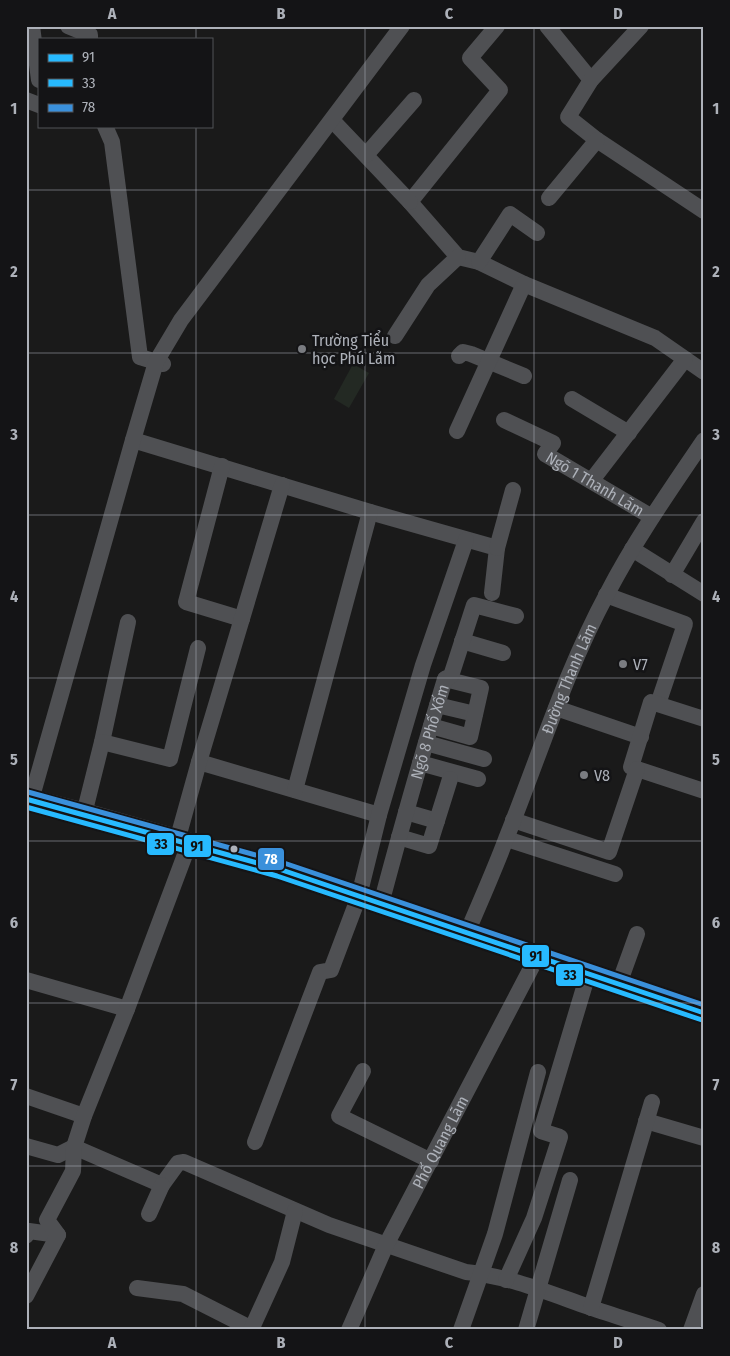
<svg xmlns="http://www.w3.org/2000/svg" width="730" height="1356" viewBox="0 0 730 1356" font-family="'Fira Sans Condensed',sans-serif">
	<rect width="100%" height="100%" fill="#1a1a1a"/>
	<path fill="#232923" d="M 353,364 L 369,373 L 349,408 L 334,399 Z"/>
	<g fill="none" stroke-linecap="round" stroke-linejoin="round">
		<g stroke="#4f5053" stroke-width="16">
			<path d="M 32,26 L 39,80"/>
			<path d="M 68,26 L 90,35 L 90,39"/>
			<path d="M 497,26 L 470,58 L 500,90 L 410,202 L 458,257 L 479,262 L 524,284 L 655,338 L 704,372"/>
			<path d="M 547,26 L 591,80"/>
			<path d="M 641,26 L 591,80 L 568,117 L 597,140 L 704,211"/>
			<path d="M 26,100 L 39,105"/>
			<path d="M 332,120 L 410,202"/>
			<path d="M 105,126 L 112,142 L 140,357 L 163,364"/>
			<path d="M 366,155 L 414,100"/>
			<path d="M 549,198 L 597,140"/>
			<path d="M 479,262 L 510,214 L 537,233"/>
			<path d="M 395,336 L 428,285 L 458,257"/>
			<path d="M 459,356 L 463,352 L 471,354 L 524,376"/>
			<path d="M 572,399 L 629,433"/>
			<path id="s1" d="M 504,420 L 553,443 L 545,454 L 652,517"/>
			<path d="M 457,431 L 524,284"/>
			<path d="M 133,440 L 370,512 L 497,548 L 492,593"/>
			<path d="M 222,466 L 186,602 L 242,619"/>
			<path d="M 592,480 L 685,359"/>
			<path d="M 497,548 L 513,490"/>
			<path d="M 632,549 L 704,594"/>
			<path d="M 672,575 L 704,521"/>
			<path d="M 606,595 L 685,624 L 658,704"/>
			<path d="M 462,641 L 503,653"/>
			<path d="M 437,705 L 475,714"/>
			<path d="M 556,708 L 641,737"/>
			<path d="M 704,719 L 651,702 L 631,767 L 704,791"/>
			<path d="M 431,726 L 470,737 L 481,688 L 445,679"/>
			<path d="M 102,742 L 128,622"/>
			<path d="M 426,743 L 484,759"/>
			<path d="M 199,762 L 379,815"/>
			<path d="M 420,763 L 478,779"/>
			<path d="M 295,790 L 370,512"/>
			<path d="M 31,800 L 133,440 L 156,362 L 181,320 L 402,26"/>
			<path d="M 406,812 L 437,821"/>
			<path d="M 84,814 L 102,742 L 170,759 L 198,648"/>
			<path d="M 513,820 L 609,852 L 637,769"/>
			<path d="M 399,837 L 429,846 L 450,779"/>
			<path d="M 507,839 L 615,874"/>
			<path d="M 177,841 L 199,762 L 282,485"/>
			<path id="s2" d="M 381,904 C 401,829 422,754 445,679 L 451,676 L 474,605 L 516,616"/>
			<path id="s3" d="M 467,933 C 480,902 494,871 506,839 C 539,757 565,672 607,594 C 635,540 670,490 704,440"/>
			<path d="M 26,980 L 127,1009"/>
			<path d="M 619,984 L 637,934"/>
			<path d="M 363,1071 L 339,1116 L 431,1161"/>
			<path d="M 26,1096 L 84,1116"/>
			<path d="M 646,1121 L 704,1138"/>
			<path d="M 255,1142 L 320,972 L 331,970 L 359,896 L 379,815 L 423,665 L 466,540"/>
			<path d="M 26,1146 L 58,1155 L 74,1147"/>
			<path d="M 74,1147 L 162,1185 L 178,1163 L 184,1162 L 329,1225 L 466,1272 C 508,1276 549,1293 589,1307 C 612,1315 635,1322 659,1330"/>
			<path d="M 149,1214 L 162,1185"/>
			<path d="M 26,1236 L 29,1231 L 58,1235"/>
			<path d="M 506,1280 L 534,1218 L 560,1137 L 541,1131 L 588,974"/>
			<path d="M 137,1288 L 183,1294 L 254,1330"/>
			<path d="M 26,1296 L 58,1235 L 47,1220 L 73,1171 L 74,1147 L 84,1116 L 127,1009 L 189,844"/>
			<path d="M 591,1308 L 652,1102"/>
			<path d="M 251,1330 L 282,1262 L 295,1211"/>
			<path id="s4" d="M 349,1330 L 386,1245 L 537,957"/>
			<path d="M 461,1330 L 495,1234 L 538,1072"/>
			<path d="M 526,1330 L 570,1180"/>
			<path d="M 691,1330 L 704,1294"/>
		</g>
		<path stroke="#4c4c4f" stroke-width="22" d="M 26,799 L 84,814 L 279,869 L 704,1013"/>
		<defs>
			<path id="bus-1" d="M 26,799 L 279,869 L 704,1013"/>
			<path id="bus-2" d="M 26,807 L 277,876 L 702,1020"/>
			<path id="bus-3" d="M 28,792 L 281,862 L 704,1005"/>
		</defs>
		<use href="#bus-1" stroke="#141416" stroke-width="9"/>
		<use href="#bus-2" stroke="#141416" stroke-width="9"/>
		<use href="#bus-3" stroke="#141416" stroke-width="9"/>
		<use href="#bus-1" stroke="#27baff" stroke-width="5"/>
		<use href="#bus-2" stroke="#27baff" stroke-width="5"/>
		<use href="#bus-3" stroke="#3a90db" stroke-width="5"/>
	</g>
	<path fill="none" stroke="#adb1b9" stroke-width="1" stroke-opacity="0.55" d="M 196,26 L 196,39M 365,26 L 365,1330M 534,26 L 534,1330M 196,126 L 196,1330M 26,190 L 704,190M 26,353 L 704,353M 26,515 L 704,515M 26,678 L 704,678M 26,841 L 704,841M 26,1003 L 704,1003M 26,1166 L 704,1166"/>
	<g fill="#7a7c81" stroke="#141416" stroke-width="2">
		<circle cx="302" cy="349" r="5"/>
		<circle cx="623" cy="664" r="5"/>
		<circle cx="584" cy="775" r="5"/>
	</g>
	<circle fill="#adb1b9" stroke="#141416" stroke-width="2" cx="234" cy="849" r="4.5"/>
	<g text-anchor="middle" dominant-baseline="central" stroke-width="5" stroke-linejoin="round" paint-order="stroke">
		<g font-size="16" fill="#adb1b9" stroke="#141416" text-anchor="start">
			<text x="312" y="340">Trường Tiểu<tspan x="312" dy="18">học Phú Lãm</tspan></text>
			<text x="633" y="664">V7</text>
			<text x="594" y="775">V8</text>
		</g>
		<g font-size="16" fill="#adb1b9" stroke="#141416">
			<text stroke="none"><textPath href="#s1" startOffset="126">Ngõ 1 Thanh Lãm</textPath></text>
			<text stroke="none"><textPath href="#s3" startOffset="274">Đường Thanh Lãm</textPath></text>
			<text stroke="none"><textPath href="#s2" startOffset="179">Ngõ 8 Phố Xốm</textPath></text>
			<text stroke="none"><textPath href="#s4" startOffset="209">Phố Quang Lãm</textPath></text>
		</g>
	</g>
	<g stroke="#141416" stroke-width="2">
		<rect x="146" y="832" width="29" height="24" rx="5" fill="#27baff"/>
		<rect x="183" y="834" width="29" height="24" rx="5" fill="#27baff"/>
		<rect x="257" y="847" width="28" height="24" rx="5" fill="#3a90db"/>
		<rect x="521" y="944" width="29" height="24" rx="5" fill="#27baff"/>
		<rect x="555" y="963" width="29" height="24" rx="5" fill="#27baff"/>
	</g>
	<g font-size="14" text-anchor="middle" font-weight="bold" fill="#fff">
		<text x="271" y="864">78</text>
	</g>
	<g font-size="14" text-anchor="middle" font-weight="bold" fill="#111">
		<text x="161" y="849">33</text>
		<text x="197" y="851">91</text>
		<text x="536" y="961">91</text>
		<text x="570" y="980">33</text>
	</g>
	<rect width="730" height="1356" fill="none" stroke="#141416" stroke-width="55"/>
	<rect x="38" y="38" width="175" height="90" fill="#141416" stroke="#515357"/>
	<rect x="48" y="54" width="25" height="8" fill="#27baff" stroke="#515357"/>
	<text x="82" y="62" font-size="15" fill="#adb1b9">91</text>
	<rect x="48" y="79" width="25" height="8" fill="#27baff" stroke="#515357"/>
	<text x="82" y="88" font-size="15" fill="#adb1b9">33</text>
	<rect x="48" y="104" width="25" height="8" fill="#3a90db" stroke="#515357"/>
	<text x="82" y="112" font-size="15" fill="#adb1b9">78</text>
	<rect x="28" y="28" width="674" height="1300" fill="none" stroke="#adb1b9" stroke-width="2"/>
	<g font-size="16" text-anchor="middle" font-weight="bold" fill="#adb1b9">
		<text x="112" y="19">A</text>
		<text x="281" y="19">B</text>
		<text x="449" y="19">C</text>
		<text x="618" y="19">D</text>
		<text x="14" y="114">1</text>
		<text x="716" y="114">1</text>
		<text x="14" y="277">2</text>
		<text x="716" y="277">2</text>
		<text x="14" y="440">3</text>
		<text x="716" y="440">3</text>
		<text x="14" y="602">4</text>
		<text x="716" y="602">4</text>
		<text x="14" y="765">5</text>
		<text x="716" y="765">5</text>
		<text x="14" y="928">6</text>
		<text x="716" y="928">6</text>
		<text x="14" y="1090">7</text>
		<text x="716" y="1090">7</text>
		<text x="14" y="1253">8</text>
		<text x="716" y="1253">8</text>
		<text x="112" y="1348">A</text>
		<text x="281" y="1348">B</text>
		<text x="449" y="1348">C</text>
		<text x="618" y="1348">D</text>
	</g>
</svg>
